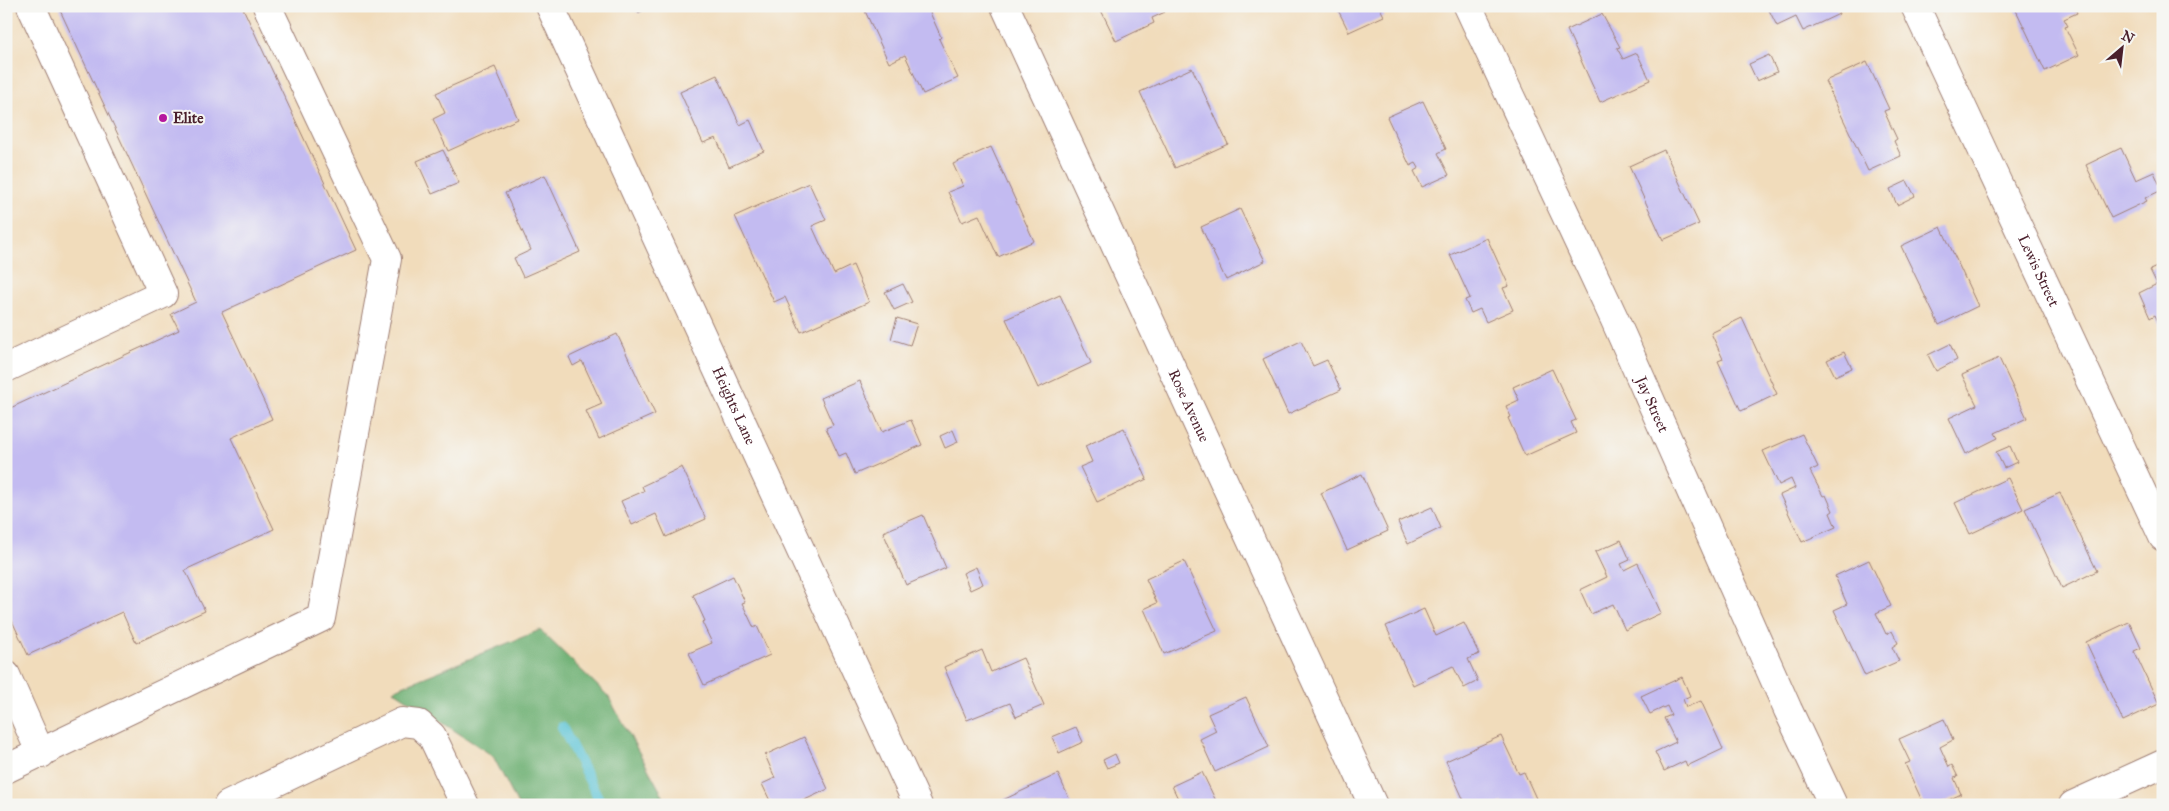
<svg xmlns="http://www.w3.org/2000/svg" width="2169" height="811" viewBox="0 0 2169 811" font-family="'IM FELL Great Primer',serif">
	<rect width="100%" height="100%" fill="#f6f6f2"/>
	<filter id="ink" filterUnits="userSpaceOnUse"><feTurbulence type="fractalNoise" baseFrequency=".02" numOctaves="2"/><feDisplacementMap in="SourceGraphic" scale="10" xChannelSelector="R" yChannelSelector="G"/><feConvolveMatrix kernelMatrix="1 2 1 2 8 2 1 2 1" color-interpolation-filters="sRGB"/></filter>
	<filter id="wash" filterUnits="userSpaceOnUse"><feTurbulence type="fractalNoise" baseFrequency=".0096" numOctaves="4" result="noise"/><feDisplacementMap in="SourceGraphic" scale="20" xChannelSelector="R" yChannelSelector="G"/><feGaussianBlur stdDeviation="1.12" result="paint"/><feColorMatrix in="noise" values="0 0 0 0 0 0 0 0 0 0 0 0 0 0 0 0 0 1.4 0 .05"/><feComposite in="paint" operator="in"/></filter>
	<g filter="url(#wash)">
		<rect width="100%" height="100%" fill="#f1dcbb"/>
		<path fill="#70b174" stroke="#5d6850" d="M 540,630 L 608,696 L 668,805 L 518,805 L 493,756 L 393,690 Z"/>
		<g fill="none" stroke-linecap="round" stroke-linejoin="round">
			<path stroke="#59c2d5" stroke-width="10" d="M 562,727 L 602,805"/>
		</g>
		<g id="blocks">
			<g fill="#c3bbf1">
				<path d="M 58,6 L 242,6 L 356,250 L 222,312 L 272,419 L 231,438 L 274,529 L 185,570 L 205,611 L 136,643 L 122,612 L 28,655 L 6,608 L 6,410 L 179,330 L 171,314 L 196,302 Z"/>
				<path d="M 635,6 L 652,6 L 638,13 Z"/>
				<path d="M 875,6 L 927,6 L 941,37 L 939,39 L 958,78 L 923,94 L 905,55 L 889,63 L 865,11 Z"/>
				<path d="M 1099,6 L 1162,6 L 1165,12 L 1152,18 L 1154,23 L 1116,41 Z"/>
				<path d="M 1336,6 L 1379,6 L 1384,16 L 1349,32 Z"/>
				<path d="M 1767,6 L 1836,6 L 1839,14 L 1803,31 L 1796,17 L 1777,26 Z"/>
				<path d="M 2014,6 L 2074,6 L 2077,13 L 2064,19 L 2068,26 L 2065,27 L 2079,55 L 2045,71 Z"/>
				<path d="M 1602,14 L 1620,47 L 1617,48 L 1623,59 L 1637,53 L 1650,80 L 1600,102 L 1567,30 Z"/>
				<path d="M 1769,55 L 1777,72 L 1757,81 L 1749,64 Z"/>
				<path d="M 1867,62 L 1889,109 L 1884,111 L 1897,139 L 1894,141 L 1901,156 L 1868,171 L 1825,81 Z"/>
				<path d="M 495,67 L 518,119 L 448,151 L 433,119 L 445,113 L 436,93 Z"/>
				<path d="M 1192,68 L 1228,144 L 1175,168 L 1140,92 Z"/>
				<path d="M 717,75 L 740,125 L 750,120 L 764,151 L 729,167 L 716,138 L 703,143 L 680,92 Z"/>
				<path d="M 1423,101 L 1446,149 L 1438,153 L 1449,175 L 1422,187 L 1414,171 L 1419,168 L 1416,163 L 1410,166 L 1387,117 Z"/>
				<path d="M 991,147 L 1034,241 L 998,257 L 979,215 L 962,222 L 948,192 L 963,186 L 953,164 Z"/>
				<path d="M 2121,148 L 2136,180 L 2154,172 L 2162,190 L 2145,198 L 2147,201 L 2111,218 L 2086,165 Z"/>
				<path d="M 443,150 L 459,183 L 432,194 L 417,161 Z"/>
				<path d="M 1664,150 L 1699,224 L 1663,240 L 1629,166 Z"/>
				<path d="M 545,175 L 580,252 L 523,277 L 514,258 L 531,250 L 505,193 Z"/>
				<path d="M 1907,181 L 1915,196 L 1897,205 L 1890,189 Z"/>
				<path d="M 809,183 L 826,220 L 812,226 L 834,274 L 853,265 L 869,302 L 801,332 L 785,297 L 774,302 L 735,216 Z"/>
				<path d="M 1240,209 L 1265,261 L 1226,280 L 1201,227 Z"/>
				<path d="M 1941,227 L 1978,306 L 1939,325 L 1901,246 Z"/>
				<path d="M 1487,238 L 1509,286 L 1503,288 L 1513,310 L 1486,322 L 1480,309 L 1471,313 L 1465,300 L 1470,298 L 1450,255 Z"/>
				<path d="M 2163,264 L 2163,332 L 2155,315 L 2150,318 L 2139,293 L 2157,284 L 2150,270 Z"/>
				<path d="M 903,284 L 912,302 L 894,310 L 885,292 Z"/>
				<path d="M 1060,295 L 1091,363 L 1038,388 L 1006,319 Z"/>
				<path d="M 897,318 L 917,324 L 910,345 L 891,339 Z"/>
				<path d="M 1742,318 L 1777,394 L 1741,411 L 1718,361 L 1723,359 L 1711,333 Z"/>
				<path d="M 617,334 L 655,414 L 599,439 L 586,411 L 602,404 L 582,361 L 573,366 L 569,357 Z"/>
				<path d="M 1301,341 L 1313,366 L 1327,360 L 1341,390 L 1288,414 L 1263,359 Z"/>
				<path d="M 1950,344 L 1957,360 L 1936,371 L 1928,355 Z"/>
				<path d="M 1844,352 L 1852,368 L 1835,376 L 1827,360 Z"/>
				<path d="M 1999,358 L 2027,418 L 1995,433 L 1998,438 L 1966,454 L 1949,418 L 1977,405 L 1962,375 Z"/>
				<path d="M 1552,369 L 1576,420 L 1571,422 L 1576,433 L 1525,456 L 1508,418 L 1511,417 L 1506,406 L 1519,400 L 1513,387 Z"/>
				<path d="M 860,381 L 882,432 L 911,420 L 922,445 L 855,474 L 846,453 L 839,456 L 826,428 L 833,425 L 821,398 Z"/>
				<path d="M 1124,428 L 1147,479 L 1097,502 L 1080,467 L 1092,462 L 1085,446 Z"/>
				<path d="M 953,430 L 958,442 L 945,448 L 940,436 Z"/>
				<path d="M 1802,434 L 1818,467 L 1810,471 L 1823,496 L 1826,495 L 1833,511 L 1830,513 L 1836,527 L 1802,542 L 1780,495 L 1795,488 L 1791,479 L 1779,485 L 1763,451 Z"/>
				<path d="M 2010,446 L 2017,462 L 2004,468 L 1996,452 Z"/>
				<path d="M 682,467 L 706,519 L 666,537 L 656,514 L 632,525 L 621,501 L 644,491 L 642,486 Z"/>
				<path d="M 1362,474 L 1388,531 L 1347,550 L 1321,493 Z"/>
				<path d="M 2008,478 L 2023,509 L 1970,534 L 1955,503 Z"/>
				<path d="M 2060,493 L 2097,571 L 2062,588 L 2025,509 Z"/>
				<path d="M 1432,507 L 1441,528 L 1408,544 L 1398,522 Z"/>
				<path d="M 923,515 L 946,568 L 906,585 L 883,532 Z"/>
				<path d="M 1621,540 L 1630,560 L 1621,564 L 1624,570 L 1638,563 L 1661,613 L 1625,630 L 1613,604 L 1591,614 L 1580,590 L 1607,577 L 1595,552 Z"/>
				<path d="M 1869,560 L 1891,606 L 1876,613 L 1886,634 L 1892,631 L 1898,643 L 1892,647 L 1899,661 L 1865,676 L 1834,610 L 1847,604 L 1835,576 Z"/>
				<path d="M 1184,561 L 1217,631 L 1164,654 L 1144,609 L 1157,603 L 1146,579 Z"/>
				<path d="M 976,567 L 983,584 L 970,590 L 963,573 Z"/>
				<path d="M 733,576 L 745,602 L 742,603 L 754,628 L 757,626 L 770,655 L 704,685 L 689,653 L 712,643 L 702,622 L 705,621 L 693,595 Z"/>
				<path d="M 1424,609 L 1436,636 L 1464,623 L 1479,654 L 1468,659 L 1478,681 L 1464,688 L 1453,666 L 1413,685 L 1386,626 Z"/>
				<path d="M 2129,622 L 2141,648 L 2134,651 L 2159,704 L 2123,721 L 2086,642 Z"/>
				<path d="M 982,650 L 991,672 L 1023,658 L 1044,705 L 1016,717 L 1010,703 L 967,720 L 944,667 Z"/>
				<path d="M 1682,677 L 1690,696 L 1683,699 L 1686,707 L 1701,701 L 1723,749 L 1687,766 L 1685,761 L 1664,771 L 1655,752 L 1676,742 L 1664,718 L 1671,715 L 1667,706 L 1650,714 L 1641,696 Z"/>
				<path d="M 1246,697 L 1269,747 L 1215,772 L 1200,739 L 1216,731 L 1208,714 Z"/>
				<path d="M 1944,719 L 1953,740 L 1940,747 L 1949,767 L 1952,765 L 1958,777 L 1954,778 L 1961,794 L 1938,805 L 1924,805 L 1905,764 L 1910,762 L 1899,739 Z"/>
				<path d="M 1076,727 L 1083,742 L 1059,753 L 1052,737 Z"/>
				<path d="M 1501,736 L 1519,774 L 1524,772 L 1539,805 L 1503,805 L 1502,802 L 1497,805 L 1466,805 L 1446,761 Z"/>
				<path d="M 804,737 L 828,789 L 794,805 L 772,805 L 762,784 L 775,778 L 765,755 Z"/>
				<path d="M 1115,754 L 1119,763 L 1107,768 L 1103,760 Z"/>
				<path d="M 1202,772 L 1216,801 L 1208,805 L 1181,805 L 1172,786 Z"/>
				<path d="M 1058,774 L 1072,805 L 1005,805 L 1003,800 Z"/>
			</g>
		</g>
	</g>
	<g filter="url(#ink)">
		<use href="#blocks" fill-opacity="0" stroke="#9e7e73" stroke-width="1"/>
		<g fill="none" stroke-linecap="round" stroke-linejoin="round">
			<defs>
				<g id="minor">
					<path id="s1" d="M 550,6 L 918,805"/>
					<path id="s2" d="M 1005,6 L 1373,805"/>
					<path id="s3" d="M 1468,6 L 1614,318 L 1788,710 L 1833,805"/>
					<path id="s4" d="M 1915,6 L 2163,537"/>
					<path d="M 6,368 L 163,294 L 31,6"/>
					<path d="M 6,675 L 41,754"/>
					<path d="M 6,769 L 321,618 L 387,259 L 267,6"/>
					<path d="M 228,805 L 402,722 L 419,724 L 432,736 L 465,805"/>
					<path d="M 2073,805 L 2163,764"/>
				</g>
			</defs>
			<use href="#minor" stroke="#9e7e73" stroke-width="30"/>
			<use href="#minor" stroke="#fff" stroke-width="28"/>
		</g>
	</g>
	<circle fill="#b5179e" stroke="#f6f6f2" stroke-width="2" cx="163" cy="118" r="5"/>
	<g text-anchor="middle" dominant-baseline="central" stroke-width="4" stroke-linejoin="round" paint-order="stroke">
		<g font-size="15" font-weight="bold" fill="#4a1f2b" stroke="#f6f6f2" text-anchor="start">
			<text x="173" y="118">Elite</text>
		</g>
		<g font-size="15" fill="#4a1f2b" stroke="#f6f6f2">
			<text stroke="none"><textPath href="#s4" startOffset="292">Lewis Street</textPath></text>
			<text stroke="none"><textPath href="#s3" startOffset="439">Jay Street</textPath></text>
			<text stroke="none"><textPath href="#s1" startOffset="440">Heights Lane</textPath></text>
			<text stroke="none"><textPath href="#s2" startOffset="440">Rose Avenue</textPath></text>
		</g>
	</g>
	<rect width="2169" height="811" fill="none" stroke="#f6f6f2" stroke-width="25"/>
	<g transform="translate(2122 48) rotate(28)" stroke="#f6f6f2" stroke-width="4" paint-order="stroke">
	<path d="M0-4L9 19L0 12L-9 19Z" fill="#4a1f2b"/>
	<text y="-8" font-size="14" font-weight="bold" text-anchor="middle" fill="#4a1f2b">N</text>
	</g>
</svg>
